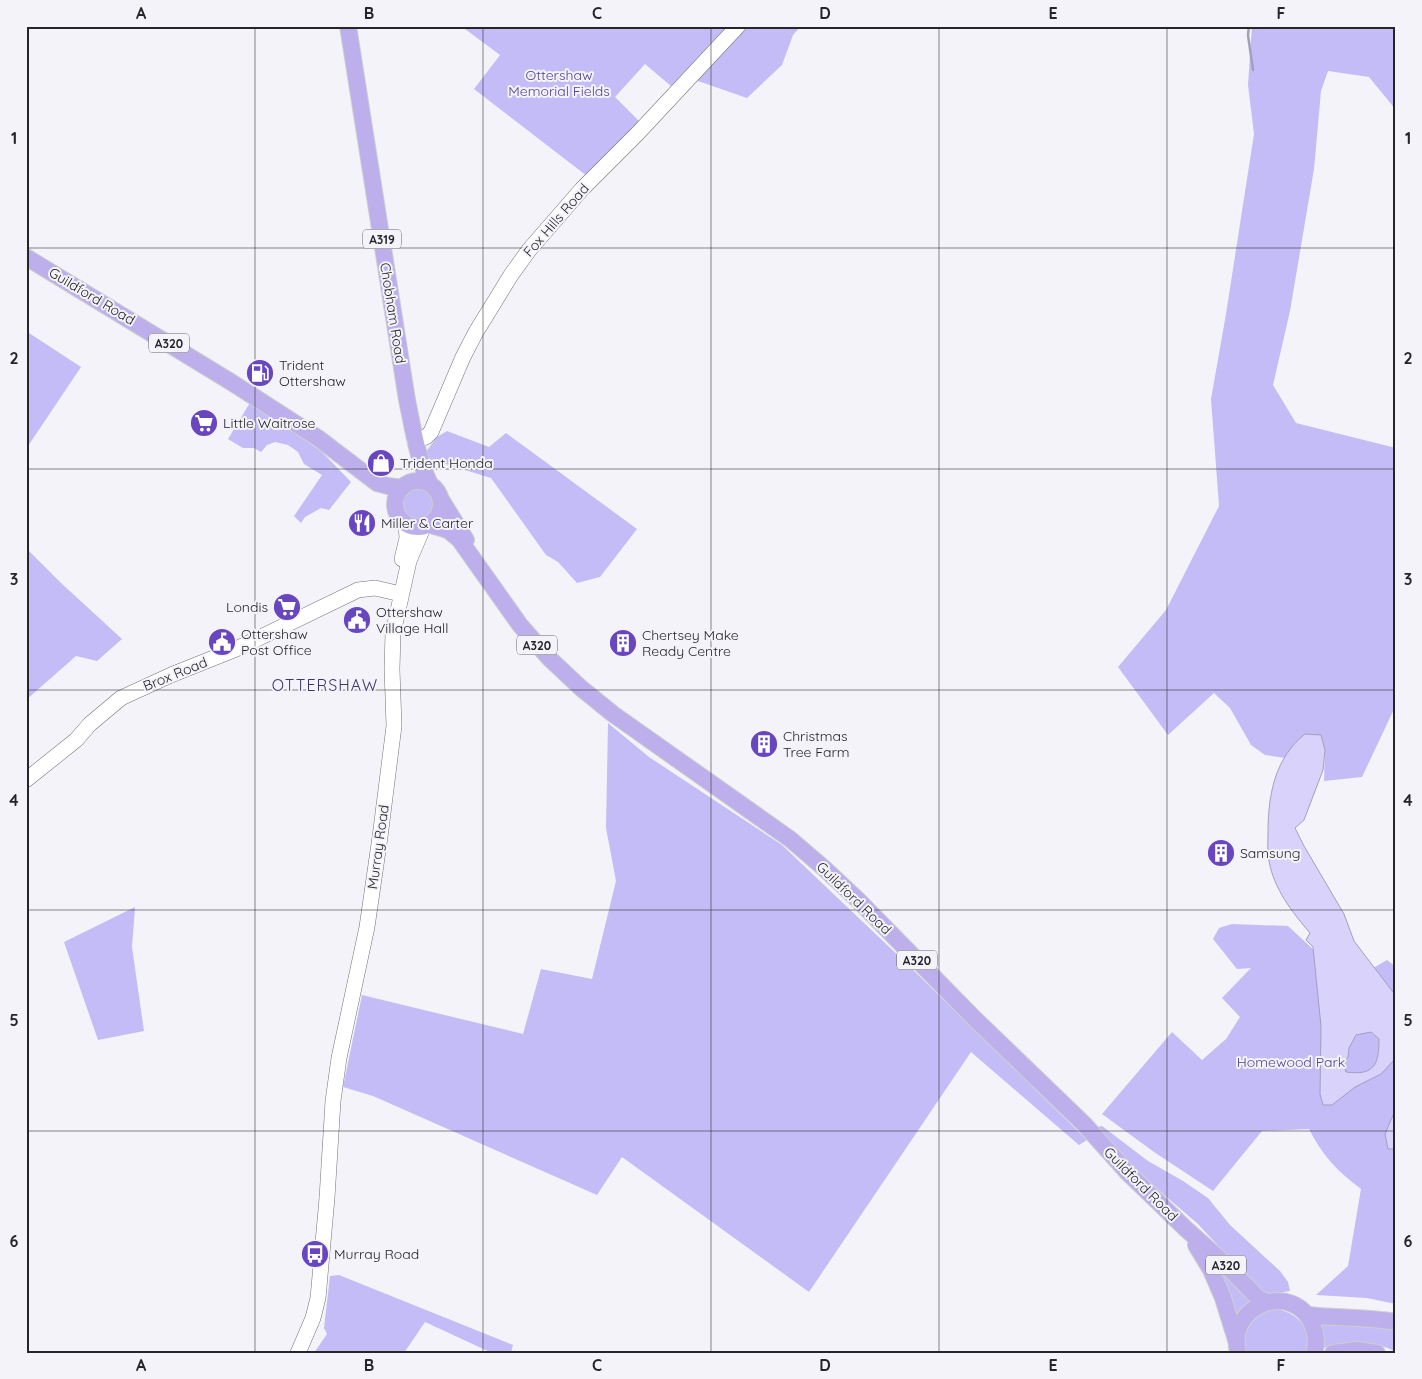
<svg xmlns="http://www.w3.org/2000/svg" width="1422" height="1379" viewBox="0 0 1422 1379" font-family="Quicksand,sans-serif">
	<rect width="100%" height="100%" fill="#f4f3f9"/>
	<g fill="#c4bcf6">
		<path d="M 461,26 L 727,26 L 671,86 L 645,64 L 615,97 L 641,123 L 587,176 L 474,89 L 500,55 Z"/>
		<path d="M 746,26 L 801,26 L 793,35 L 782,65 L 747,98 L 695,80 Z"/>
		<path d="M 1252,26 L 1396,26 L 1396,110 L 1369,77 L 1328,71 L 1321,91 L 1314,169 L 1290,311 L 1273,385 L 1296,423 L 1396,448 L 1396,705 L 1362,777 L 1324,781 L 1325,750 L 1296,742 L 1285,758 L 1265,755 L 1251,745 L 1230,708 L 1214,693 L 1168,735 L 1118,667 L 1166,610 L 1219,506 L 1211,399 L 1226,314 L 1254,134 L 1248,85 Z"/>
		<path d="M 26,331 L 81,367 L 26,449 Z"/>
		<path d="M 251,401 L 322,452 L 351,482 L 329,510 L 321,508 L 305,517 L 301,523 L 294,516 L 322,475 L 304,464 L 298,452 L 288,445 L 275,442 L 267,445 L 261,452 L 254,448 L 243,448 L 228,439 Z"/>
		<path d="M 447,431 L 489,447 L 506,433 L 637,529 L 600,577 L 577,583 L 558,562 L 546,555 L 491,478 L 442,463 L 433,463 L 425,453 L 437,437 Z"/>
		<circle cx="418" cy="504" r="15"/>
		<path d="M 26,548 L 61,583 L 122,639 L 97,661 L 76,656 L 26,700 Z"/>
		<path d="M 608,723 L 649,757 L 782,845 L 904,961 L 1087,1140 L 1079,1145 L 971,1052 L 809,1292 L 622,1157 L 597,1195 L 373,1096 L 343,1087 L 362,995 L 523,1034 L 541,969 L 592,979 L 616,881 L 606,828 Z"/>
		<path d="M 135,907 L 132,947 L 144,1031 L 98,1040 L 64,942 Z"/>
		<path d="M 1232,924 L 1288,926 L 1314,950 L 1319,1000 L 1387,960 L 1396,967 L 1396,1304 L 1367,1298 L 1316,1295 L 1348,1266 L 1361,1189 C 1338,1172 1322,1155 1309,1129 L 1262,1131 L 1213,1191 L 1154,1152 L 1102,1114 L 1172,1032 L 1202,1060 L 1226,1039 L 1240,1017 L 1222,998 L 1251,968 L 1237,969 L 1213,939 L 1219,928 Z"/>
		<path d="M 1102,1126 L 1148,1161 L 1183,1181 L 1208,1198 L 1230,1225 L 1280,1271 L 1288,1282 L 1290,1291 L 1271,1294 L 1258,1289 L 1198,1224 L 1163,1194 L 1093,1128 Z"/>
		<path d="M 1216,1263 L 1236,1288 L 1250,1302 L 1240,1309 L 1234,1319 Z"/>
		<path d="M 339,1275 L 513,1345 L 511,1353 L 492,1353 L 425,1322 L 404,1353 L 314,1353 L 327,1334 L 324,1328 L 330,1276 Z"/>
		<path d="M 1274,1309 C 1296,1311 1315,1329 1306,1353 L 1245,1353 C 1245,1347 1243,1337 1245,1331 C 1250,1318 1261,1312 1274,1309 Z"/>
		<path d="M 1315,1320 L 1396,1327 L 1396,1352 C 1372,1339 1345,1342 1320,1349 Z"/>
	</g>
	<g fill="#d9d3fc" stroke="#a39fbc" fill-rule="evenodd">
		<path d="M 1305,734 L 1321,735 L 1325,750 L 1323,770 L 1304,820 L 1295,828 L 1304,846 L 1344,914 L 1354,941 L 1396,996 L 1396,1058 L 1381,1074 L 1355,1087 L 1332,1105 L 1323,1105 L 1320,1094 L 1321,1026 L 1313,947 L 1306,940 L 1310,933 C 1292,912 1274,889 1269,861 C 1267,852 1268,842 1268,834 C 1268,796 1274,759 1305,734 ZM 1371,1032 L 1379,1039 C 1379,1064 1375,1076 1346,1072 L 1343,1063 L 1348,1057 L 1349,1048 L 1356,1035 Z"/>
		<path d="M 1394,1113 L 1396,1115 L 1396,1149 L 1388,1149 L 1385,1134 Z"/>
	</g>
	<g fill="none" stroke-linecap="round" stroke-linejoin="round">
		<path stroke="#a39fbc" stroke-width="2.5" d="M 1249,26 L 1248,35 L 1253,70"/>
		<defs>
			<g id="secondary">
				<path d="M 415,441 L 426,437 L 431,432 L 463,357 L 476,332 L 511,275 L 529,250 L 582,189 L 638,133 L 738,26"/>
				<path d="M 402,559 L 407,538 L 406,524"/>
				<path d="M 26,780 L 76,740 L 90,724 L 121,698 L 171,675 L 236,649 L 358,590 L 375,588 L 401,594"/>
				<path d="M 298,1353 L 313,1318 L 318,1298 L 327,1198 L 333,1101 L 339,1058 L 367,927 L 380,837 L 394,726 L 392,669 L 393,633 L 409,561 L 423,528"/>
			</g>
			<g id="primary">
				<path d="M 348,26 L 407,400 C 413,428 417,458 430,484"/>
				<path d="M 26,257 L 231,382 L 318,438 L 377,483 L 388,486 L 402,488"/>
				<circle cx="418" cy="504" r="23"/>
				<path d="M 442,501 L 466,540"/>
				<path d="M 431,525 L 448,530 L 459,539 L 520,625 L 550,659 L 581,688 L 613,714 L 790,839 L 825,869 L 858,900 L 976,1020 L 1085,1125 L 1127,1172 L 1186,1229 L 1223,1262 L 1257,1297 L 1266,1302"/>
				<path d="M 1196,1245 L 1211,1270 L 1223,1298 L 1236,1340"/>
				<path d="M 1307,1315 C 1336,1318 1366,1317 1396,1322"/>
				<path d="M 1238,1353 C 1226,1303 1295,1280 1313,1326 C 1316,1334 1317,1344 1314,1353"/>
				<path d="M 1333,1353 L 1357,1350 L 1377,1353"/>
			</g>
		</defs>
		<use href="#secondary" stroke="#737378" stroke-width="16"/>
		<use href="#primary" stroke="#cfcfd0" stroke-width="18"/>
		<use href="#secondary" stroke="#fff" stroke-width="15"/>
		<use href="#primary" stroke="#bcafec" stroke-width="16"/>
	</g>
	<path fill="none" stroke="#262628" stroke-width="1" stroke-opacity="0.55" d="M 255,26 L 255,1353M 483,26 L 483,1353M 711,26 L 711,1353M 939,26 L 939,1353M 1167,26 L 1167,1353M 26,248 L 1396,248M 26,469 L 1396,469M 26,690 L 1396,690M 26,910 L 1396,910M 26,1131 L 1396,1131"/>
	<defs>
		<symbol id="fuel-disc" viewBox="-11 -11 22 22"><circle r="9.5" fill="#6746bf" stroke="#f4f3f9"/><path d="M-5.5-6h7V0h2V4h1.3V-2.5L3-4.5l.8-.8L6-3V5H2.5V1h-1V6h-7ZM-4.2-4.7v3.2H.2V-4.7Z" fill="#fff"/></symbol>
		<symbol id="supermarket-disc" viewBox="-11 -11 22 22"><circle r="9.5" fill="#6746bf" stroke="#f4f3f9"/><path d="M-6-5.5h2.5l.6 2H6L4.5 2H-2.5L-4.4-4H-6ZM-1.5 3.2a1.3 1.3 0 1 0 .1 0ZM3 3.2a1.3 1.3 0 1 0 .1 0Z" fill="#fff"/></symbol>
		<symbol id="shop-disc" viewBox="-11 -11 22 22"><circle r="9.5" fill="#6746bf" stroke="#f4f3f9"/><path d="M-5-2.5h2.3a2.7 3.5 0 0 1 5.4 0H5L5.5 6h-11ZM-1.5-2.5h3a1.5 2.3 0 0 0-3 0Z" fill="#fff"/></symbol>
		<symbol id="restaurant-disc" viewBox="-11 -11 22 22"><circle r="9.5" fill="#6746bf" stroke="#f4f3f9"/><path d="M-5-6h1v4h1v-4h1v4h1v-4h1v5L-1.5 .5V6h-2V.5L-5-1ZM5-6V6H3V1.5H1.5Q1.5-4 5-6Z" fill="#fff"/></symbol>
		<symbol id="civic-disc" viewBox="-11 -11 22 22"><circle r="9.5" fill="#6746bf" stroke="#f4f3f9"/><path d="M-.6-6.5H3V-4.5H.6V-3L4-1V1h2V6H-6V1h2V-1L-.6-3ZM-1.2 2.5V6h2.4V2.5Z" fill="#fff"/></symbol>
		<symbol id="building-disc" viewBox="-11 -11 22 22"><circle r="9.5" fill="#6746bf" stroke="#f4f3f9"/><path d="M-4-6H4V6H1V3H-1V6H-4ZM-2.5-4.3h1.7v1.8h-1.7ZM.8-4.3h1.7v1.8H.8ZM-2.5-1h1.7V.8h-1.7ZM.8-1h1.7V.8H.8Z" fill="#fff"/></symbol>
		<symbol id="bus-disc" viewBox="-11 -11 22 22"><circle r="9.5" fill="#6746bf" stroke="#f4f3f9"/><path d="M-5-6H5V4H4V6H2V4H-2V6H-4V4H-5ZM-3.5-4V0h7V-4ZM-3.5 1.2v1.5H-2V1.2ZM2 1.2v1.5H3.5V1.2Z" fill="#fff"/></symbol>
	</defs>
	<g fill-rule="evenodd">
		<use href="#fuel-disc" x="244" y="357" width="32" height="32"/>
		<use href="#supermarket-disc" x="188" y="407" width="32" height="32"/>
		<use href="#shop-disc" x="365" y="447" width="32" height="32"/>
		<use href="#restaurant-disc" x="346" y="507" width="32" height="32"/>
		<use href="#supermarket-disc" x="271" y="591" width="32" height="32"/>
		<use href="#civic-disc" x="341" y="604" width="32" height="32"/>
		<use href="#civic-disc" x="206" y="626" width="32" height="32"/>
		<use href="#building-disc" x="607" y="627" width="32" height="32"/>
		<use href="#building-disc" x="748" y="728" width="32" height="32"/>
		<use href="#building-disc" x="1205" y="837" width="32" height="32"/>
		<use href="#bus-disc" x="299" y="1238" width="32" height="32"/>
	</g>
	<g text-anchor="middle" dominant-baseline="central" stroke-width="4" stroke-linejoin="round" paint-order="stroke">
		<g fill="#f4f3f9" stroke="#646467" stroke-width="1">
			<rect x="363" y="229.5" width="38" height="19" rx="4"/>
			<rect x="149" y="333.5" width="40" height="19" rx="4"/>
			<rect x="517" y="635.5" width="40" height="19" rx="4"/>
			<rect x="897" y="950.5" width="40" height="19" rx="4"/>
			<rect x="1206" y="1255.5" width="40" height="19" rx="4"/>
		</g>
		<g font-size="12" font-weight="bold" fill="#262628">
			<text x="382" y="239">A319</text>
			<text x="169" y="343">A320</text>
			<text x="537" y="645">A320</text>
			<text x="917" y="960">A320</text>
			<text x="1226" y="1265">A320</text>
		</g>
		<g font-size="14" fill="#554390" stroke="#f4f3f9">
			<text x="559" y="75">Ottershaw<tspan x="559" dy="16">Memorial Fields</tspan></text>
			<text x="1291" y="1062">Homewood Park</text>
		</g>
		<g font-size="14" fill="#262628" stroke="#f4f3f9">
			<text transform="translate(556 220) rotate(-49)">Fox Hills Road</text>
			<text transform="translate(92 296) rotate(31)">Guildford Road</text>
			<text transform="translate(393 313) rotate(81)">Chobham Road</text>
			<text transform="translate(175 674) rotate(-22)">Brox Road</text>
			<text transform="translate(378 847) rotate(-82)">Murray Road</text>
			<text transform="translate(854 898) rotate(44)">Guildford Road</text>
			<text transform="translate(1141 1184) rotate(45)">Guildford Road</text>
		</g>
		<g font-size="14" fill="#262628" stroke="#f4f3f9" text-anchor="start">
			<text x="279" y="365">Trident<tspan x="279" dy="16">Ottershaw</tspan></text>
			<text x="223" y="423">Little Waitrose</text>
			<text x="400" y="463">Trident Honda</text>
			<text x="381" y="523">Miller &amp; Carter</text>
			<text x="268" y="607" text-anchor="end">Londis</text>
			<text x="376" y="612">Ottershaw<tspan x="376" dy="16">Village Hall</tspan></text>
			<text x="241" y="634">Ottershaw<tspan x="241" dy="16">Post Office</tspan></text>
			<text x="642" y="635">Chertsey Make<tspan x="642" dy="16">Ready Centre</tspan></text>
			<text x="783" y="736">Christmas<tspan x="783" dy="16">Tree Farm</tspan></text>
			<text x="1240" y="853">Samsung</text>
			<text x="334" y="1254">Murray Road</text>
		</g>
		<g font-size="16" letter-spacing="1" fill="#413470" stroke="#f4f3f9">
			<text x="325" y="685">OTTERSHAW</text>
		</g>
	</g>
	<rect width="1422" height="1379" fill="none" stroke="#f4f3f9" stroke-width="55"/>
	<rect x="28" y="28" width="1366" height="1324" fill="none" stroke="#262628" stroke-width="2"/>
	<g font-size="16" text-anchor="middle" font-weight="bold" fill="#262628">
		<text x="141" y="19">A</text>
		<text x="369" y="19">B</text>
		<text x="597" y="19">C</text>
		<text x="825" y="19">D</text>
		<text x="1053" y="19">E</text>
		<text x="1281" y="19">F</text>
		<text x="14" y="144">1</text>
		<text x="1408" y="144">1</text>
		<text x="14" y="364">2</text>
		<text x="1408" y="364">2</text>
		<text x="14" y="585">3</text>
		<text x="1408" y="585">3</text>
		<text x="14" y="806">4</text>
		<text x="1408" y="806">4</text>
		<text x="14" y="1026">5</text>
		<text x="1408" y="1026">5</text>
		<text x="14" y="1247">6</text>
		<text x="1408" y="1247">6</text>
		<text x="141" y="1371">A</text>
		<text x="369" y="1371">B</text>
		<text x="597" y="1371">C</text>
		<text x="825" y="1371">D</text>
		<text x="1053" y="1371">E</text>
		<text x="1281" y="1371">F</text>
	</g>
</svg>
